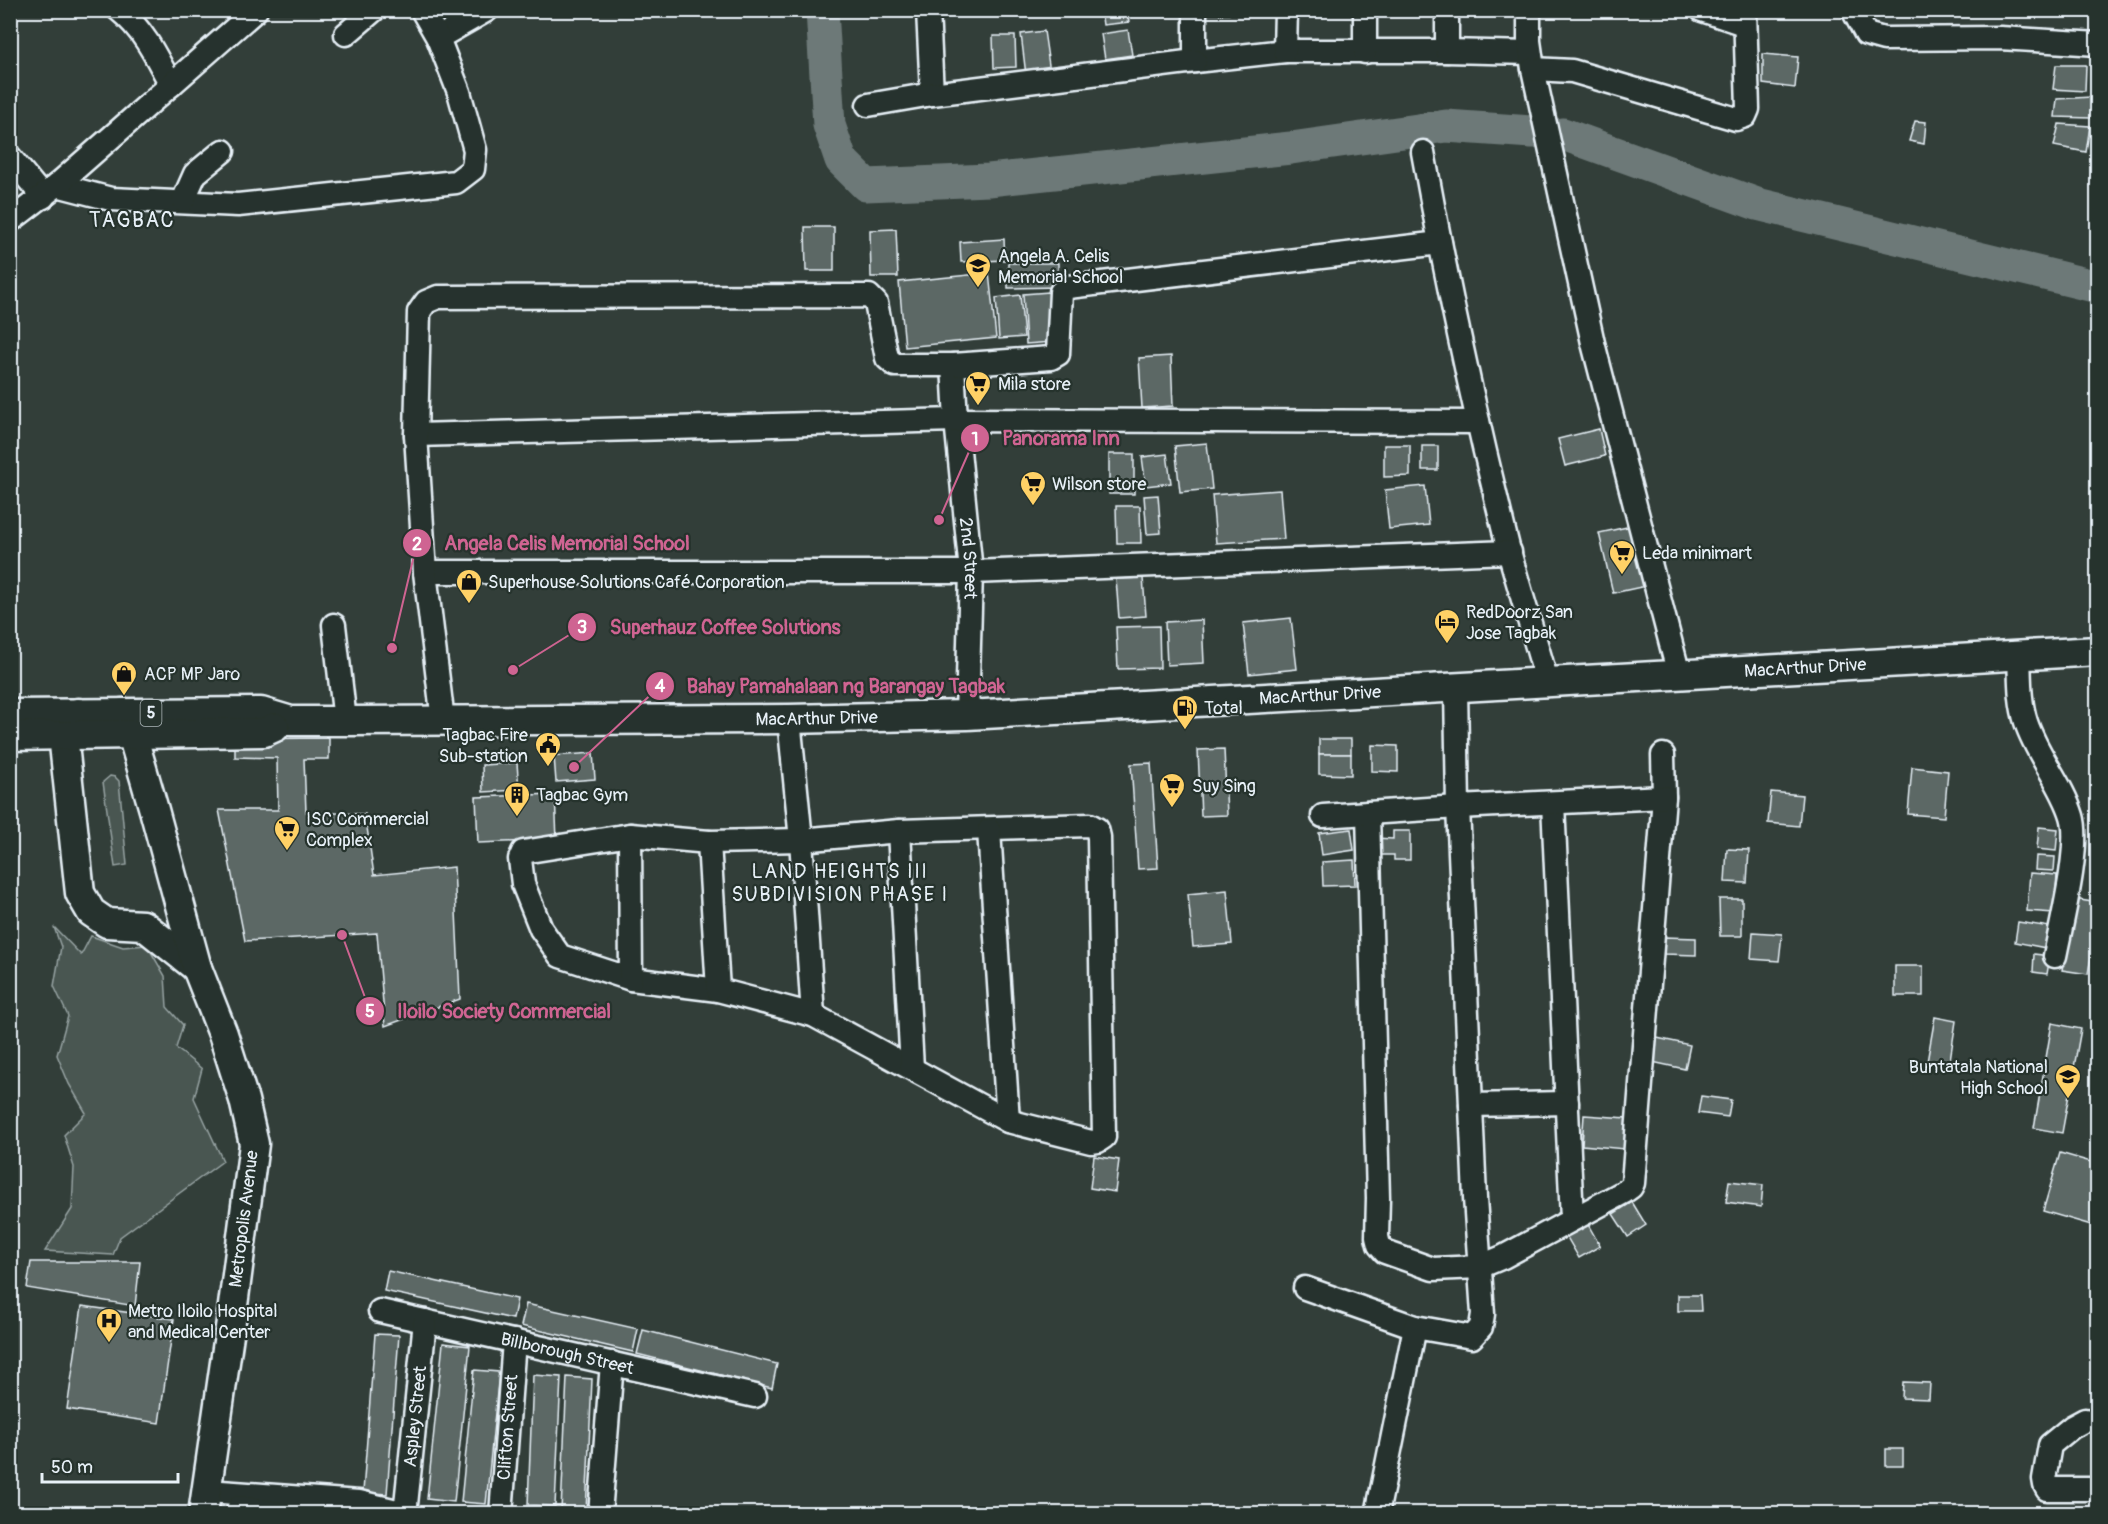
<svg xmlns="http://www.w3.org/2000/svg" width="2108" height="1524" viewBox="0 0 2108 1524" font-family="Pangolin,sans-serif">
	<rect width="100%" height="100%" fill="#323e39"/>
	<filter id="ink" filterUnits="userSpaceOnUse"><feTurbulence type="fractalNoise" baseFrequency=".0167" numOctaves="2"/><feDisplacementMap in="SourceGraphic" scale="12" xChannelSelector="R" yChannelSelector="G"/><feConvolveMatrix kernelMatrix="1 2 1 2 8 2 1 2 1" color-interpolation-filters="sRGB"/></filter>
	<g filter="url(#ink)">
		<g fill="#495651" stroke="#98a4a4" stroke-width="1.5">
			<path d="M 110,776 L 115,777 L 119,781 L 127,865 L 115,867 L 103,782 Z"/>
			<path d="M 54,927 L 81,955 L 91,936 L 123,947 L 147,945 L 165,976 L 167,1007 L 183,1025 L 176,1048 L 202,1069 L 194,1098 L 223,1161 L 120,1237 L 113,1255 L 45,1251 L 72,1209 L 74,1167 L 64,1135 L 86,1113 L 69,1084 L 57,1055 L 68,1016 L 54,986 L 61,947 Z"/>
		</g>
		<g fill="none" stroke-linecap="round" stroke-linejoin="round">
			<g stroke="#6d7978" stroke-width="33">
				<path d="M 822,10 L 829,125 L 841,160 L 866,185 L 989,180 L 1291,148 L 1446,126 L 1532,132"/>
				<path d="M 1563,134 L 1757,204 L 2098,287"/>
			</g>
		</g>
		<g fill="#5c6865" stroke="#e8f1f8" stroke-width="1.5">
			<path d="M 1101,10 L 1127,10 L 1129,22 L 1103,25 Z"/>
			<rect x="1205" y="10" width="24" height="4"/>
			<rect x="1239" y="10" width="25" height="4"/>
			<path d="M 1128,30 L 1132,55 L 1105,59 L 1101,34 Z"/>
			<path d="M 1044,31 L 1050,72 L 1026,75 L 1021,34 Z"/>
			<path d="M 993,36 L 1015,36 L 1016,67 L 994,68 Z"/>
			<path d="M 1763,54 L 1798,57 L 1795,88 L 1763,84 Z"/>
			<path d="M 2056,65 L 2086,65 L 2085,91 L 2053,89 Z"/>
			<path d="M 2091,97 L 2093,108 L 2091,118 L 2055,117 L 2057,99 Z"/>
			<path d="M 1915,121 L 1926,122 L 1924,144 L 1909,141 Z"/>
			<path d="M 2059,124 L 2090,126 L 2086,152 L 2054,146 Z"/>
			<path d="M 805,227 L 834,227 L 834,271 L 806,271 Z"/>
			<path d="M 896,229 L 898,277 L 871,277 L 870,230 Z"/>
			<path d="M 1004,239 L 1005,260 L 961,262 L 960,242 Z"/>
			<path d="M 1008,263 L 1058,263 L 1058,287 L 1008,288 Z"/>
			<path d="M 989,273 L 996,338 L 905,347 L 899,282 Z"/>
			<path d="M 1049,292 L 1052,342 L 1026,344 L 1023,294 Z"/>
			<path d="M 1020,295 L 1024,337 L 999,339 L 996,298 Z"/>
			<path d="M 1171,356 L 1173,406 L 1142,408 L 1139,358 Z"/>
			<path d="M 1599,429 L 1605,456 L 1565,466 L 1558,439 Z"/>
			<path d="M 1207,443 L 1212,489 L 1180,492 L 1175,446 Z"/>
			<path d="M 1384,445 L 1410,445 L 1410,476 L 1384,477 Z"/>
			<rect x="1422" y="446" width="16" height="24"/>
			<rect x="1109" y="454" width="25" height="40"/>
			<path d="M 1167,454 L 1171,483 L 1146,486 L 1142,457 Z"/>
			<path d="M 1425,486 L 1429,525 L 1389,529 L 1385,490 Z"/>
			<path d="M 1280,490 L 1284,539 L 1216,543 L 1212,495 Z"/>
			<path d="M 1158,495 L 1161,533 L 1147,534 L 1144,496 Z"/>
			<path d="M 1116,506 L 1140,506 L 1141,543 L 1117,543 Z"/>
			<path d="M 1632,526 L 1646,586 L 1613,593 L 1599,533 Z"/>
			<path d="M 1143,578 L 1146,616 L 1119,618 L 1116,579 Z"/>
			<path d="M 1291,618 L 1297,669 L 1249,674 L 1243,623 Z"/>
			<path d="M 1202,620 L 1204,663 L 1167,665 L 1165,622 Z"/>
			<path d="M 1159,626 L 1160,668 L 1118,669 L 1116,627 Z"/>
			<path d="M 329,738 L 329,759 L 304,759 L 306,812 L 365,814 L 374,875 L 454,867 L 460,999 L 385,1026 L 377,933 L 245,941 L 219,810 L 278,810 L 277,758 L 235,757 L 235,739 Z"/>
			<rect x="1319" y="739" width="32" height="15"/>
			<path d="M 1372,745 L 1398,746 L 1398,772 L 1372,771 Z"/>
			<path d="M 1224,749 L 1227,815 L 1201,816 L 1198,750 Z"/>
			<path d="M 593,753 L 595,779 L 556,782 L 554,756 Z"/>
			<path d="M 1319,754 L 1351,754 L 1351,775 L 1319,774 Z"/>
			<path d="M 517,763 L 519,790 L 483,792 L 482,765 Z"/>
			<path d="M 1151,763 L 1158,868 L 1138,869 L 1131,764 Z"/>
			<path d="M 1912,767 L 1948,771 L 1944,817 L 1908,814 Z"/>
			<path d="M 1771,792 L 1802,795 L 1799,826 L 1768,823 Z"/>
			<path d="M 555,794 L 557,840 L 478,843 L 476,797 Z"/>
			<path d="M 2039,827 L 2058,829 L 2056,851 L 2037,849 Z"/>
			<path d="M 1351,829 L 1354,850 L 1322,855 L 1319,833 Z"/>
			<path d="M 1393,831 L 1410,831 L 1410,860 L 1394,860 L 1394,855 L 1374,855 L 1375,838 L 1393,839 Z"/>
			<path d="M 1727,849 L 1749,850 L 1747,883 L 1725,882 Z"/>
			<path d="M 2036,856 L 2055,857 L 2054,871 L 2035,870 Z"/>
			<path d="M 1354,860 L 1355,885 L 1323,886 L 1322,862 Z"/>
			<path d="M 2030,873 L 2057,875 L 2054,913 L 2027,911 Z"/>
			<path d="M 1227,890 L 1232,944 L 1193,947 L 1188,894 Z"/>
			<path d="M 1719,899 L 1742,899 L 1742,936 L 1720,936 Z"/>
			<path d="M 2074,899 L 2098,903 L 2098,918 L 2088,974 L 2062,970 Z"/>
			<path d="M 2018,922 L 2050,927 L 2046,948 L 2015,942 Z"/>
			<path d="M 1753,932 L 1782,934 L 1779,961 L 1751,959 Z"/>
			<path d="M 1664,937 L 1696,938 L 1696,955 L 1664,954 Z"/>
			<path d="M 2034,954 L 2050,956 L 2047,974 L 2033,972 Z"/>
			<rect x="1895" y="966" width="28" height="30"/>
			<path d="M 1935,1017 L 1956,1021 L 1949,1066 L 1927,1062 Z"/>
			<path d="M 2052,1023 L 2081,1029 L 2062,1133 L 2034,1128 Z"/>
			<path d="M 1657,1038 L 1690,1045 L 1685,1069 L 1652,1062 Z"/>
			<path d="M 1701,1096 L 1731,1100 L 1728,1117 L 1698,1113 Z"/>
			<path d="M 1584,1115 L 1627,1118 L 1625,1149 L 1582,1145 Z"/>
			<path d="M 2060,1153 L 2098,1164 L 2098,1227 L 2043,1211 Z"/>
			<path d="M 1094,1156 L 1119,1160 L 1115,1192 L 1090,1188 Z"/>
			<path d="M 1729,1181 L 1763,1185 L 1761,1207 L 1726,1202 Z"/>
			<path d="M 1632,1202 L 1646,1225 L 1628,1237 L 1613,1214 Z"/>
			<path d="M 1585,1219 L 1600,1246 L 1579,1258 L 1564,1232 Z"/>
			<path d="M 31,1262 L 140,1262 L 135,1306 L 27,1288 Z"/>
			<path d="M 388,1271 L 517,1299 L 513,1319 L 384,1291 Z"/>
			<path d="M 1678,1295 L 1700,1295 L 1701,1311 L 1678,1311 Z"/>
			<path d="M 526,1304 L 638,1329 L 633,1352 L 521,1326 Z"/>
			<path d="M 82,1306 L 174,1319 L 159,1423 L 67,1409 Z"/>
			<path d="M 643,1330 L 777,1364 L 772,1388 L 637,1354 Z"/>
			<path d="M 375,1334 L 399,1335 L 387,1494 L 363,1492 Z"/>
			<path d="M 443,1343 L 470,1346 L 454,1502 L 427,1499 Z"/>
			<path d="M 474,1370 L 499,1372 L 486,1504 L 461,1502 Z"/>
			<path d="M 533,1375 L 561,1377 L 555,1506 L 528,1505 Z"/>
			<path d="M 567,1377 L 592,1379 L 586,1512 L 561,1511 Z"/>
			<path d="M 1903,1382 L 1930,1383 L 1929,1399 L 1902,1398 Z"/>
			<rect x="1886" y="1449" width="17" height="17"/>
			<path d="M 2008,1506 L 2022,1507 L 2021,1514 L 2007,1514 Z"/>
		</g>
		<g fill="none" stroke-linecap="round" stroke-linejoin="round">
			<defs>
				<g id="minor">
					<path d="M 119,10 C 144,30 157,58 171,85"/>
					<path d="M 928,10 L 932,94"/>
					<path d="M 1195,10 L 1195,61 L 1285,51 L 1447,51 L 1530,53"/>
					<path d="M 1447,10 L 1447,51"/>
					<path d="M 1529,10 L 1529,41 L 1533,69 L 1593,343 L 1679,675"/>
					<path d="M 1702,10 L 1744,24"/>
					<path d="M 1853,10 L 1866,34 L 1884,39 L 2000,38 L 2098,44"/>
					<path d="M 346,34 L 374,10"/>
					<path d="M 438,38 L 487,10"/>
					<path d="M 1285,51 L 1286,10"/>
					<path d="M 1365,52 L 1365,10"/>
					<path d="M 1533,69 L 1572,71 L 1736,119 L 1745,116 L 1748,109 L 1745,10"/>
					<path d="M 868,105 L 932,94 L 1195,61"/>
					<path d="M 1423,152 C 1447,285 1476,419 1509,551 C 1521,595 1535,638 1547,682"/>
					<path d="M 10,157 L 43,197"/>
					<path d="M 57,185 L 111,199 L 238,205 L 456,182 L 473,169 L 475,150 L 459,92 L 438,38 L 422,10"/>
					<path d="M 183,201 L 195,174 L 223,151"/>
					<path d="M 10,221 L 57,185 L 256,10"/>
					<path id="s1" d="M 953,365 L 956,420 L 971,572 L 967,715"/>
					<path d="M 416,435 L 956,420 L 1478,422"/>
					<path d="M 425,572 L 971,572 L 1510,552"/>
					<path d="M 334,625 L 345,721"/>
					<path d="M 2019,654 C 2020,677 2019,701 2026,722 C 2037,756 2062,783 2072,816 C 2081,845 2061,925 2055,956"/>
					<path d="M 789,719 L 801,840 L 813,1015"/>
					<path d="M 443,721 L 425,572 L 416,435 L 419,312 L 426,302 L 438,297 L 869,296 L 876,303 L 887,358 L 895,365 L 953,365 L 1051,358 L 1058,354 L 1061,292 L 1068,287 L 1440,243"/>
					<path d="M 1553,803 L 1572,1219"/>
					<path d="M 1368,813 L 1378,1198 L 1377,1237 L 1379,1245 L 1385,1252 L 1433,1269 L 1479,1267 L 1503,1257 L 1624,1192 L 1631,1187 L 1633,1183 L 1664,797 L 1663,755"/>
					<path d="M 1323,816 L 1458,807 L 1664,797"/>
					<path d="M 1090,825 L 1097,829 L 1099,837 L 1104,1137 L 1098,1141 L 1091,1142 L 1008,1121 L 813,1015 L 718,990 L 631,979 L 560,956 L 541,929 L 523,884 L 520,859 L 523,852 L 630,835 L 709,842 L 801,840 L 899,831 Z"/>
					<path d="M 989,830 L 1008,1121"/>
					<path d="M 899,831 L 912,1068"/>
					<path d="M 630,835 L 631,979"/>
					<path d="M 709,842 L 718,990"/>
					<path d="M 1471,1105 L 1567,1103"/>
					<path d="M 1305,1288 L 1415,1327"/>
					<path id="s2" d="M 380,1311 L 755,1396"/>
					<path d="M 2085,1420 L 2072,1427 L 2050,1445 L 2044,1479 L 2045,1485 L 2047,1489 L 2098,1489"/>
					<path d="M 207,1491 L 359,1502 L 409,1514"/>
					<path d="M 239,1507 L 285,1514"/>
					<path id="s3" d="M 405,1514 L 425,1321"/>
					<path id="s4" d="M 501,1514 L 514,1341"/>
					<path d="M 600,1514 L 612,1363"/>
					<path d="M 1377,1514 L 1415,1327 L 1472,1337 L 1481,1327 L 1483,1314 L 1475,1198 L 1458,807 L 1456,688"/>
				</g>
				<g id="major">
					<path d="M 78,713 L 63,735 L 80,893 L 91,912 L 107,923 L 143,925 L 197,968"/>
					<path d="M 123,713 L 132,734 L 154,810 L 197,968 L 223,1034 L 244,1100 L 254,1144 L 231,1321 L 203,1514"/>
					<path id="s5" d="M 10,714 L 261,712 L 291,721 L 345,721 L 789,719 L 967,715 L 2098,651"/>
					<path d="M 10,736 L 264,732 L 275,727"/>
				</g>
			</defs>
			<use href="#minor" stroke="#e8f1f8" stroke-width="27"/>
			<use href="#major" stroke="#e8f1f8" stroke-width="33"/>
			<use href="#minor" stroke="#26332d" stroke-width="22"/>
			<use href="#major" stroke="#26332d" stroke-width="28"/>
		</g>
	</g>
	<defs>
		<symbol id="school-pin" viewBox="-11 -11 22 30"><path d="M0 17L-7.5 6A9.5 9.5 0 1 1 7.5 6Z" fill="#ffd166" stroke="#26332d"/><path d="M0-5L7-2L0 1L-7-2ZM-4 1L0 2.5L4 1V4Q0 6-4 4Z" fill="#111"/></symbol>
		<symbol id="supermarket-pin" viewBox="-11 -11 22 30"><path d="M0 17L-7.5 6A9.5 9.5 0 1 1 7.5 6Z" fill="#ffd166" stroke="#26332d"/><path d="M-6-5.5h2.5l.6 2H6L4.5 2H-2.5L-4.4-4H-6ZM-1.5 3.2a1.3 1.3 0 1 0 .1 0ZM3 3.2a1.3 1.3 0 1 0 .1 0Z" fill="#111"/></symbol>
		<symbol id="shop-pin" viewBox="-11 -11 22 30"><path d="M0 17L-7.5 6A9.5 9.5 0 1 1 7.5 6Z" fill="#ffd166" stroke="#26332d"/><path d="M-5-2.5h2.3a2.7 3.5 0 0 1 5.4 0H5L5.5 6h-11ZM-1.5-2.5h3a1.5 2.3 0 0 0-3 0Z" fill="#111"/></symbol>
		<symbol id="hotel-pin" viewBox="-11 -11 22 30"><path d="M0 17L-7.5 6A9.5 9.5 0 1 1 7.5 6Z" fill="#ffd166" stroke="#26332d"/><path d="M-6-4.5h1.5V1H6V5H4.5V3h-9V5H-6ZM-4 0a1.8 1.8 0 1 1 3.6 0ZM.5 0V-2.5h3Q6-2.5 6 0Z" fill="#111"/></symbol>
		<symbol id="fuel-pin" viewBox="-11 -11 22 30"><path d="M0 17L-7.5 6A9.5 9.5 0 1 1 7.5 6Z" fill="#ffd166" stroke="#26332d"/><path d="M-5.5-6h7V0h2V4h1.3V-2.5L3-4.5l.8-.8L6-3V5H2.5V1h-1V6h-7ZM-4.2-4.7v3.2H.2V-4.7Z" fill="#111"/></symbol>
		<symbol id="civic-pin" viewBox="-11 -11 22 30"><path d="M0 17L-7.5 6A9.5 9.5 0 1 1 7.5 6Z" fill="#ffd166" stroke="#26332d"/><path d="M-.6-6.5H3V-4.5H.6V-3L4-1V1h2V6H-6V1h2V-1L-.6-3ZM-1.2 2.5V6h2.4V2.5Z" fill="#111"/></symbol>
		<symbol id="building-pin" viewBox="-11 -11 22 30"><path d="M0 17L-7.5 6A9.5 9.5 0 1 1 7.5 6Z" fill="#ffd166" stroke="#26332d"/><path d="M-4-6H4V6H1V3H-1V6H-4ZM-2.5-4.3h1.7v1.8h-1.7ZM.8-4.3h1.7v1.8H.8ZM-2.5-1h1.7V.8h-1.7ZM.8-1h1.7V.8H.8Z" fill="#111"/></symbol>
		<symbol id="hospital-pin" viewBox="-11 -11 22 30"><path d="M0 17L-7.5 6A9.5 9.5 0 1 1 7.5 6Z" fill="#ffd166" stroke="#26332d"/><path d="M-5-5h3v3.5h4V-5h3V5h-3V1.5h-4V5h-3Z" fill="#111"/></symbol>
	</defs>
	<g fill-rule="evenodd">
		<use href="#school-pin" x="963" y="251" width="30" height="40"/>
		<use href="#supermarket-pin" x="963" y="369" width="30" height="40"/>
		<use href="#supermarket-pin" x="1018" y="469" width="30" height="40"/>
		<use href="#supermarket-pin" x="1607" y="538" width="30" height="40"/>
		<use href="#shop-pin" x="454" y="567" width="30" height="40"/>
		<use href="#hotel-pin" x="1432" y="607" width="30" height="40"/>
		<use href="#shop-pin" x="109" y="659" width="30" height="40"/>
		<use href="#fuel-pin" x="1170" y="693" width="30" height="40"/>
		<use href="#civic-pin" x="533" y="730" width="30" height="40"/>
		<use href="#supermarket-pin" x="1157" y="771" width="30" height="40"/>
		<use href="#building-pin" x="502" y="780" width="30" height="40"/>
		<use href="#supermarket-pin" x="272" y="814" width="30" height="40"/>
		<use href="#school-pin" x="2053" y="1062" width="30" height="40"/>
		<use href="#hospital-pin" x="94" y="1306" width="30" height="40"/>
	</g>
	<g text-anchor="middle" dominant-baseline="central" stroke-width="4.5" stroke-linejoin="round" paint-order="stroke">
		<rect fill="#26332d" stroke="#aeb8bb" stroke-width="1.5" x="140.5" y="700" width="21" height="26" rx="4.5"/>
		<g font-size="16" font-weight="bold" fill="#e8f1f8">
			<text x="151" y="713">5</text>
		</g>
		<g font-size="18" fill="#e8f1f8" stroke="#26332d" text-anchor="start">
			<text x="998" y="256">Angela A. Celis<tspan x="998" dy="21">Memorial School</tspan></text>
			<text x="998" y="384">Mila store</text>
			<text x="1052" y="484">Wilson store</text>
			<text x="1642" y="553">Leda minimart</text>
			<text x="488" y="582">Superhouse Solutions Café Corporation</text>
			<text x="1466" y="612">RedDoorz San<tspan x="1466" dy="21">Jose Tagbak</tspan></text>
			<text x="144" y="674">ACP MP Jaro</text>
			<text x="1204" y="708">Total</text>
			<text x="528" y="735" text-anchor="end">Tagbac Fire<tspan x="528" dy="21">Sub-station</tspan></text>
			<text x="1192" y="786">Suy Sing</text>
			<text x="536" y="795">Tagbac Gym</text>
			<text x="306" y="819">ISC Commercial<tspan x="306" dy="21">Complex</tspan></text>
			<text x="2048" y="1067" text-anchor="end">Buntatala National<tspan x="2048" dy="21">High School</tspan></text>
			<text x="128" y="1311">Metro Iloilo Hospital<tspan x="128" dy="21">and Medical Center</tspan></text>
		</g>
		<g font-size="18" fill="#e8f1f8" stroke="#26332d">
			<text stroke="none"><textPath href="#s1" startOffset="194">2nd Street</textPath></text>
			<text stroke="none"><textPath href="#s5" startOffset="1798">MacArthur Drive</textPath></text>
			<text stroke="none"><textPath href="#s5" startOffset="1312">MacArthur Drive</textPath></text>
			<text stroke="none"><textPath href="#s5" startOffset="808">MacArthur Drive</textPath></text>
			<text transform="translate(244 1219) rotate(-83)">Metropolis Avenue</text>
			<text stroke="none"><textPath href="#s2" startOffset="192">Billborough Street</textPath></text>
			<text stroke="none"><textPath href="#s3" startOffset="98">Aspley Street</textPath></text>
			<text stroke="none"><textPath href="#s4" startOffset="87">Clifton Street</textPath></text>
		</g>
		<g font-size="20" letter-spacing="1.5" fill="#e8f1f8" stroke="#26332d">
			<text x="840" y="871">LAND HEIGHTS III<tspan x="840" dy="23">SUBDIVISION PHASE I</tspan></text>
		</g>
		<g font-size="21" letter-spacing="1.5" fill="#e8f1f8" stroke="#26332d">
			<text x="132" y="220">TAGBAC</text>
		</g>
	</g>
	<path fill="none" stroke="#cf6492" stroke-width="2" d="M939 520L975 438M392 648L417 543M513 670L582 627M574 767L660 686M342 935L370 1011"/>
	<g fill="#cf6492" stroke="#26332d" stroke-width="2">
		<circle cx="939" cy="520" r="6"/>
		<circle cx="392" cy="648" r="6"/>
		<circle cx="513" cy="670" r="6"/>
		<circle cx="574" cy="767" r="6"/>
		<circle cx="342" cy="935" r="6"/>
		<circle cx="975" cy="438" r="15"/>
		<circle cx="417" cy="543" r="15"/>
		<circle cx="582" cy="627" r="15"/>
		<circle cx="660" cy="686" r="15"/>
		<circle cx="370" cy="1011" r="15"/>
	</g>
	<g font-size="18" text-anchor="middle" font-weight="bold" fill="#fff">
		<text x="975" y="445">1</text>
		<text x="417" y="550">2</text>
		<text x="582" y="633">3</text>
		<text x="660" y="692">4</text>
		<text x="370" y="1017">5</text>
	</g>
	<g font-size="20" text-anchor="middle" font-weight="bold" fill="#cf6492" stroke="#26332d" stroke-width="4.5" stroke-linejoin="round" paint-order="stroke">
		<text x="1061" y="445">Panorama Inn</text>
		<text x="567" y="550">Angela Celis Memorial School</text>
		<text x="725" y="634">Superhauz Coffee Solutions</text>
		<text x="846" y="693">Bahay Pamahalaan ng Barangay Tagbak</text>
		<text x="504" y="1018">Iloilo Society Commercial</text>
	</g>
	<rect width="2108" height="1524" fill="none" stroke="#26332d" stroke-width="36"/>
	<rect x="18" y="18" width="2072" height="1488" fill="none" stroke="#e8f1f8" stroke-width="2" filter="url(#ink)"/>
	<path d="M42 1473v9h136v-9" fill="none" stroke="#e8f1f8" stroke-width="3"/>
	<text x="51" y="1473" font-size="18" fill="#e8f1f8" stroke="#26332d" stroke-width="4.5" paint-order="stroke">50 m</text>
</svg>
